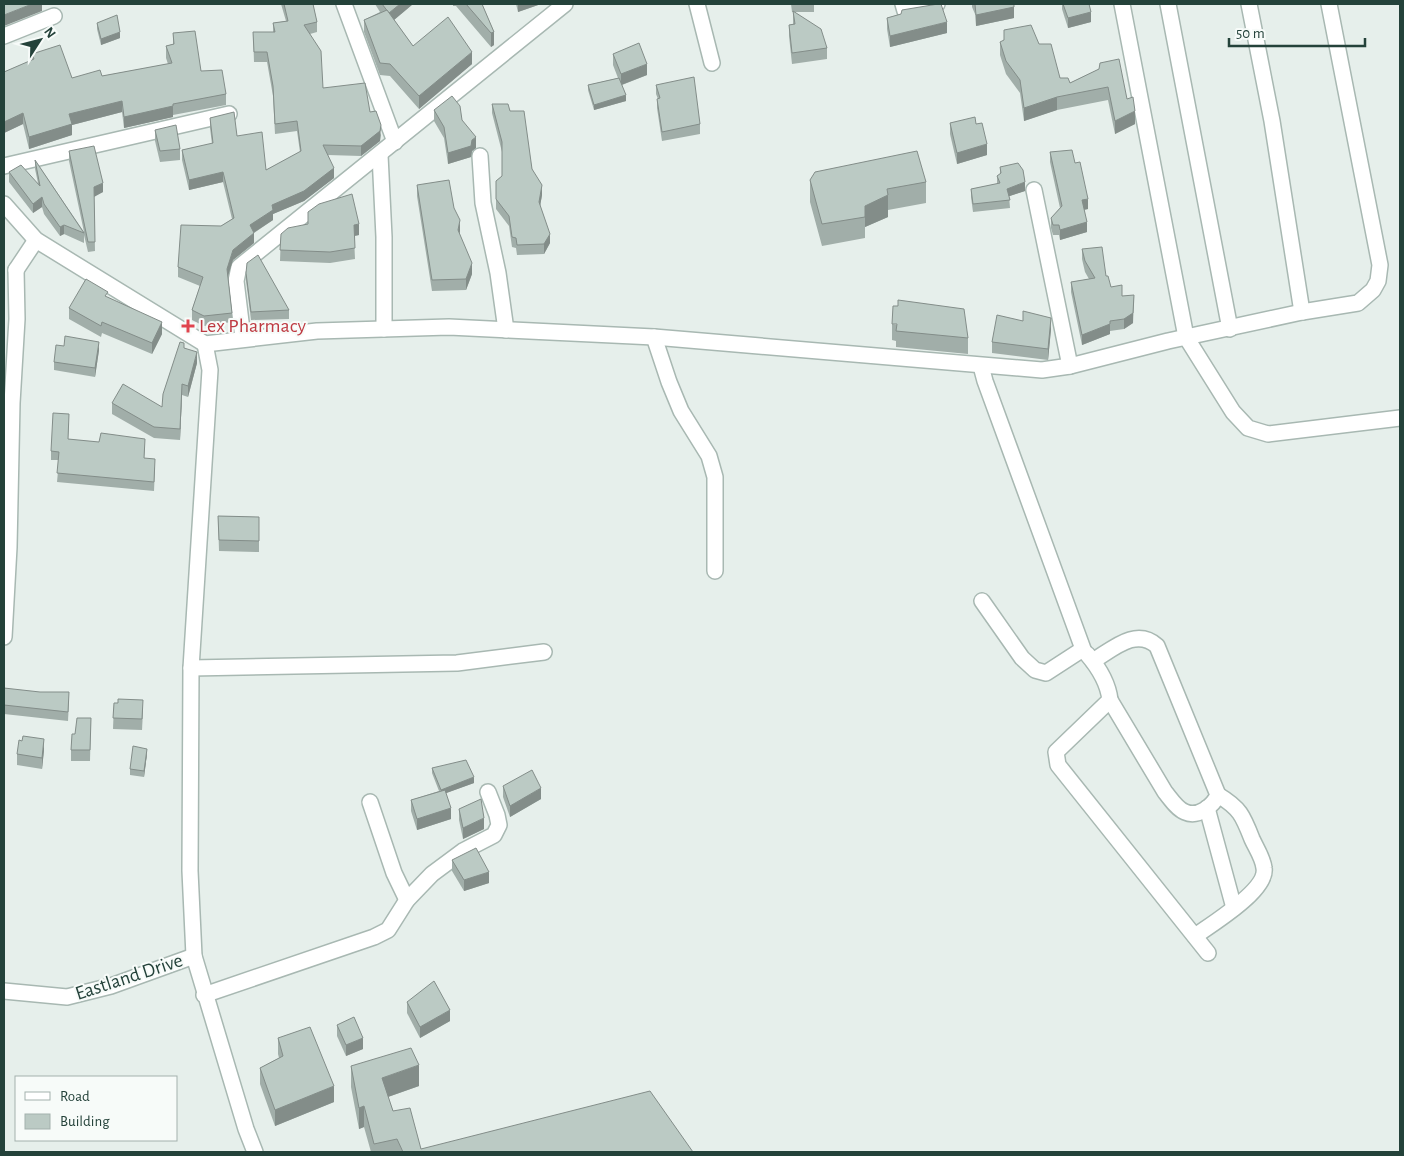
<svg xmlns="http://www.w3.org/2000/svg" width="1404" height="1156" viewBox="0 0 1404 1156" font-family="'Alegreya Sans',sans-serif">
	<rect width="100%" height="100%" fill="#e6efeb"/>
	<g fill="none" stroke-linecap="round" stroke-linejoin="round">
		<defs>
			<g id="minor">
				<path d="M 344,4 L 395,142"/>
				<path d="M 697,4 L 712,63"/>
				<path d="M 903,4 L 905,11 L 937,4"/>
				<path d="M 1122,4 L 1186,337 L 1233,412 L 1248,428 L 1268,434 L 1400,418"/>
				<path d="M 1168,4 L 1230,329"/>
				<path d="M 1249,4 L 1272,121 L 1302,312"/>
				<path d="M 4,36 L 54,16"/>
				<path d="M 380,155 L 384,237 L 384,329"/>
				<path d="M 480,156 L 483,203 L 498,273 L 506,330"/>
				<path d="M 4,166 L 229,114"/>
				<path d="M 1034,190 L 1070,366"/>
				<path d="M 4,204 L 36,240 L 205,344 L 317,331 L 449,327 L 654,337 L 1042,370 L 1070,366 L 1168,341 L 1302,312 L 1358,303 L 1373,290 L 1378,281 L 1380,265 L 1329,4"/>
				<path d="M 16,270 L 36,240"/>
				<path d="M 654,337 L 669,382 L 681,411 L 709,456 L 715,477 L 715,571"/>
				<path d="M 243,338 L 236,281 L 239,267 L 565,4"/>
				<path d="M 205,344 L 210,370 L 191,668 L 190,871 L 194,956 L 246,1129 L 255,1152"/>
				<path d="M 981,366 L 985,381 L 1083,649 L 1046,673 L 1035,670 L 1022,658 L 982,601"/>
				<path d="M 4,637 L 9,547 L 12,403 L 17,319 L 16,270"/>
				<path d="M 1087,654 C 1099,668 1108,682 1110,700 L 1056,752 L 1058,765 L 1208,953"/>
				<path d="M 1093,661 C 1113,649 1136,627 1157,646 L 1218,795 C 1213,806 1198,818 1185,812 C 1177,809 1170,798 1165,792 L 1110,700"/>
				<path d="M 191,668 L 457,663 L 544,652"/>
				<path d="M 370,802 L 394,873 L 407,900"/>
				<path d="M 1207,808 L 1234,908"/>
				<path d="M 1195,936 C 1212,924 1268,890 1264,868 C 1263,858 1256,848 1252,839 C 1243,816 1240,808 1218,795"/>
				<path d="M 4,991 L 67,997 L 111,986 L 194,956"/>
				<path d="M 204,995 L 374,937 L 388,930 L 407,900 L 432,874 L 463,851 L 494,835 L 499,825 L 497,815 L 488,792"/>
			</g>
		</defs>
		<use href="#minor" stroke="#a8b8b2" stroke-width="18"/>
		<use href="#minor" stroke="#fff" stroke-width="15"/>
	</g>
	<g fill="#a1aea9">
		<path d="M 281,4 L 313,4 L 317,22 L 317,32 L 310,34 L 323,88 L 370,112 L 381,135 L 380,141 L 361,156 L 328,155 L 334,178 L 304,201 L 273,214 L 273,220 L 254,233 L 254,243 L 233,260 L 228,276 L 232,313 L 232,322 L 204,326 L 192,320 L 192,310 L 200,286 L 178,277 L 178,267 L 221,226 L 232,219 L 223,182 L 189,190 L 182,160 L 182,150 L 212,144 L 210,128 L 210,118 L 237,136 L 266,170 L 300,152 L 297,131 L 275,134 L 273,96 L 267,62 L 254,62 L 253,32 L 273,32 L 273,23 L 286,21 Z"/>
		<path d="M 375,4 L 413,4 L 394,20 L 413,46 L 472,64 L 419,109 L 390,76 L 380,75 L 364,32 L 364,20 L 380,12 Z"/>
		<path d="M 453,4 L 482,4 L 494,32 L 494,45 L 491,47 L 456,6 L 453,6 Z"/>
		<path d="M 516,4 L 541,4 L 518,12 Z"/>
		<path d="M 791,4 L 814,4 L 814,12 L 795,12 L 827,48 L 827,59 L 792,64 L 789,36 L 789,25 L 793,24 L 793,12 L 792,12 Z"/>
		<path d="M 972,4 L 1014,4 L 1014,18 L 976,26 L 975,14 L 972,7 Z"/>
		<path d="M 1062,4 L 1089,4 L 1091,22 L 1068,28 L 1062,9 Z"/>
		<path d="M 901,14 L 947,33 L 890,47 L 887,29 L 887,18 Z"/>
		<path d="M 97,23 L 120,38 L 101,45 L 97,29 Z"/>
		<path d="M 173,33 L 201,71 L 226,94 L 226,105 L 173,115 L 173,117 L 124,128 L 122,112 L 72,125 L 72,135 L 29,149 L 23,124 L 4,133 L 4,72 L 32,60 L 32,54 L 72,78 L 102,76 L 168,64 L 166,58 L 166,46 L 173,44 Z"/>
		<path d="M 1000,42 L 1039,44 L 1060,78 L 1070,83 L 1099,69 L 1127,99 L 1135,124 L 1115,134 L 1108,100 L 1057,110 L 1024,121 L 1020,93 L 1006,74 L 1000,55 Z"/>
		<path d="M 613,54 L 647,75 L 622,85 L 626,101 L 594,110 L 588,90 L 588,85 L 618,78 L 613,65 Z"/>
		<path d="M 656,85 L 700,124 L 700,134 L 662,141 L 657,108 L 657,99 L 658,99 L 656,94 Z"/>
		<path d="M 492,104 L 510,111 L 542,195 L 540,206 L 550,243 L 544,254 L 517,255 L 516,248 L 512,247 L 509,226 L 496,209 L 496,181 L 502,176 L 502,152 L 492,113 Z"/>
		<path d="M 434,110 L 462,120 L 476,148 L 472,151 L 471,157 L 448,164 L 444,138 L 434,121 Z"/>
		<path d="M 950,123 L 987,155 L 957,164 L 950,134 Z"/>
		<path d="M 155,130 L 180,149 L 180,160 L 160,162 L 155,141 Z"/>
		<path d="M 69,151 L 103,192 L 94,196 L 95,251 L 88,252 L 84,235 L 84,243 L 64,234 L 60,236 L 44,214 L 42,207 L 33,213 L 9,182 L 9,172 L 38,183 L 35,169 L 35,160 L 84,232 L 69,161 Z"/>
		<path d="M 1050,152 L 1075,163 L 1088,209 L 1084,210 L 1087,232 L 1060,240 L 1059,235 L 1053,235 L 1051,228 L 1051,218 L 1060,208 L 1050,162 Z"/>
		<path d="M 1000,167 L 1025,191 L 1009,196 L 1010,208 L 973,212 L 971,197 L 971,189 L 997,184 L 997,176 L 1000,174 Z"/>
		<path d="M 810,180 L 926,182 L 926,203 L 888,210 L 888,217 L 865,227 L 865,238 L 822,246 L 810,202 Z"/>
		<path d="M 417,185 L 454,208 L 460,231 L 459,234 L 472,274 L 466,290 L 432,291 L 417,196 Z"/>
		<path d="M 308,212 L 359,235 L 354,236 L 355,259 L 330,263 L 280,261 L 281,234 L 308,224 Z"/>
		<path d="M 1082,249 L 1106,276 L 1111,287 L 1122,296 L 1133,323 L 1124,329 L 1110,331 L 1110,334 L 1082,345 L 1071,292 L 1071,282 L 1089,279 L 1085,272 L 1082,259 Z"/>
		<path d="M 246,273 L 289,310 L 289,319 L 251,320 L 246,281 Z"/>
		<path d="M 108,297 L 162,334 L 152,354 L 102,333 L 101,337 L 69,319 L 69,308 Z"/>
		<path d="M 892,324 L 968,338 L 968,354 L 896,347 L 896,341 L 892,340 Z"/>
		<path d="M 1051,329 L 1048,360 L 992,353 L 992,342 Z"/>
		<path d="M 64,346 L 99,350 L 95,377 L 54,370 L 54,362 Z"/>
		<path d="M 184,348 L 197,363 L 188,397 L 182,395 L 180,440 L 154,438 L 112,414 L 112,403 L 162,407 Z"/>
		<path d="M 69,423 L 68,439 L 145,448 L 144,458 L 155,468 L 154,491 L 57,482 L 59,460 L 51,460 L 51,451 Z"/>
		<path d="M 218,516 L 259,517 L 259,552 L 219,551 Z"/>
		<path d="M 4,688 L 69,701 L 68,721 L 4,714 Z"/>
		<path d="M 114,703 L 118,703 L 143,711 L 142,730 L 113,729 Z"/>
		<path d="M 91,718 L 90,761 L 71,761 L 71,750 L 75,734 Z"/>
		<path d="M 44,750 L 42,769 L 17,765 L 17,754 Z"/>
		<path d="M 147,754 L 144,777 L 130,775 L 130,769 Z"/>
		<path d="M 432,768 L 474,783 L 446,793 L 451,819 L 417,830 L 411,811 L 411,800 L 439,791 L 432,773 Z"/>
		<path d="M 503,786 L 541,799 L 510,817 L 503,797 Z"/>
		<path d="M 459,809 L 484,829 L 463,839 L 459,820 Z"/>
		<path d="M 452,860 L 489,883 L 464,891 L 452,871 Z"/>
		<path d="M 407,1002 L 450,1021 L 420,1038 L 407,1013 Z"/>
		<path d="M 337,1025 L 363,1049 L 346,1056 L 337,1036 Z"/>
		<path d="M 278,1038 L 334,1102 L 275,1126 L 260,1084 L 260,1068 L 279,1058 L 278,1054 Z"/>
		<path d="M 351,1066 L 419,1086 L 388,1097 L 393,1111 L 421,1149 L 693,1152 L 371,1152 L 364,1127 L 359,1129 L 351,1087 Z"/>
	</g>
	<g fill="#838d89">
		<path d="M 32,4 L 42,4 L 42,11 L 4,26 L 4,15 Z"/>
		<path d="M 400,4 L 413,4 L 388,25 L 388,14 Z"/>
		<path d="M 518,4 L 541,4 L 518,12 Z"/>
		<path d="M 1014,4 L 1014,18 L 976,26 L 976,15 Z"/>
		<path d="M 1091,12 L 1091,22 L 1068,28 L 1068,18 Z"/>
		<path d="M 947,22 L 947,33 L 890,47 L 890,36 Z"/>
		<path d="M 120,32 L 120,38 L 101,45 L 101,39 Z"/>
		<path d="M 494,32 L 494,45 L 491,47 L 491,33 Z"/>
		<path d="M 472,52 L 472,64 L 419,109 L 419,96 Z"/>
		<path d="M 647,64 L 647,75 L 621,85 L 621,74 Z"/>
		<path d="M 626,95 L 626,101 L 594,110 L 594,105 Z"/>
		<path d="M 1057,97 L 1057,110 L 1024,121 L 1024,108 Z"/>
		<path d="M 122,101 L 122,112 L 72,125 L 72,135 L 29,149 L 29,137 L 69,114 Z"/>
		<path d="M 173,106 L 173,117 L 124,128 L 124,117 Z"/>
		<path d="M 1135,111 L 1135,124 L 1115,134 L 1115,121 Z"/>
		<path d="M 23,113 L 23,124 L 4,133 L 4,122 Z"/>
		<path d="M 381,125 L 380,141 L 361,156 L 361,146 Z"/>
		<path d="M 476,137 L 476,148 L 472,151 L 471,157 L 448,164 L 448,153 L 472,140 Z"/>
		<path d="M 987,144 L 987,155 L 957,164 L 957,153 Z"/>
		<path d="M 334,168 L 334,178 L 304,201 L 273,214 L 273,220 L 250,235 L 250,225 L 272,205 Z"/>
		<path d="M 223,172 L 223,182 L 189,190 L 189,180 Z"/>
		<path d="M 1025,182 L 1025,191 L 1007,197 L 1007,189 Z"/>
		<path d="M 103,183 L 103,192 L 94,197 L 94,187 Z"/>
		<path d="M 542,185 L 542,195 L 539,212 L 539,202 Z"/>
		<path d="M 888,195 L 888,217 L 865,227 L 865,206 Z"/>
		<path d="M 42,197 L 42,207 L 33,213 L 33,204 Z"/>
		<path d="M 1088,199 L 1088,209 L 1082,210 L 1082,200 Z"/>
		<path d="M 460,220 L 460,231 L 458,241 L 458,230 Z"/>
		<path d="M 1087,222 L 1087,232 L 1060,240 L 1060,230 Z"/>
		<path d="M 359,224 L 359,235 L 354,236 L 354,225 Z"/>
		<path d="M 64,225 L 64,234 L 60,236 L 60,227 Z"/>
		<path d="M 254,233 L 254,243 L 233,260 L 227,279 L 227,269 L 233,250 Z"/>
		<path d="M 550,234 L 550,243 L 544,254 L 544,244 Z"/>
		<path d="M 472,263 L 472,274 L 466,290 L 466,279 Z"/>
		<path d="M 1134,295 L 1133,323 L 1124,329 L 1124,319 Z"/>
		<path d="M 1051,318 L 1051,329 L 1048,360 L 1048,349 Z"/>
		<path d="M 162,322 L 162,334 L 152,354 L 152,343 Z"/>
		<path d="M 1110,324 L 1110,334 L 1082,345 L 1082,335 Z"/>
		<path d="M 99,342 L 99,350 L 95,377 L 95,368 Z"/>
		<path d="M 197,352 L 197,363 L 188,397 L 188,386 Z"/>
		<path d="M 182,384 L 182,395 L 180,440 L 180,429 Z"/>
		<path d="M 44,739 L 44,750 L 42,769 L 42,758 Z"/>
		<path d="M 147,749 L 147,754 L 144,777 L 144,771 Z"/>
		<path d="M 474,777 L 474,783 L 441,795 L 441,790 Z"/>
		<path d="M 541,788 L 541,799 L 510,817 L 510,806 Z"/>
		<path d="M 451,808 L 451,819 L 417,830 L 417,819 Z"/>
		<path d="M 484,818 L 484,829 L 463,839 L 463,828 Z"/>
		<path d="M 489,872 L 489,883 L 464,891 L 464,880 Z"/>
		<path d="M 450,1010 L 450,1021 L 420,1038 L 420,1027 Z"/>
		<path d="M 363,1038 L 363,1049 L 346,1056 L 346,1045 Z"/>
		<path d="M 419,1065 L 419,1086 L 382,1099 L 382,1078 Z"/>
		<path d="M 334,1086 L 334,1102 L 275,1126 L 275,1110 Z"/>
		<path d="M 364,1106 L 364,1127 L 359,1129 L 359,1108 Z"/>
	</g>
	<g fill="#bbcac4" stroke="#838d89">
		<path d="M 4,4 L 32,4 L 4,15 Z"/>
		<path d="M 284,4 L 313,4 L 317,22 L 304,25 L 321,51 L 323,88 L 365,83 L 370,112 L 376,111 L 381,125 L 380,131 L 361,146 L 323,145 L 334,168 L 304,191 L 272,205 L 273,210 L 250,225 L 254,233 L 233,250 L 227,269 L 232,313 L 204,316 L 192,310 L 203,277 L 178,267 L 181,225 L 221,226 L 234,218 L 223,172 L 189,180 L 182,150 L 213,143 L 210,118 L 234,112 L 237,136 L 262,132 L 266,170 L 301,151 L 297,121 L 275,124 L 273,86 L 267,52 L 254,52 L 253,32 L 275,32 L 273,23 L 288,21 Z"/>
		<path d="M 382,4 L 400,4 L 389,13 Z"/>
		<path d="M 466,4 L 482,4 L 494,32 L 491,33 Z"/>
		<path d="M 938,4 L 941,4 L 947,22 L 890,36 L 887,18 L 901,14 L 902,10 Z"/>
		<path d="M 975,4 L 1014,4 L 1014,7 L 976,15 Z"/>
		<path d="M 1063,4 L 1089,4 L 1091,12 L 1068,18 Z"/>
		<path d="M 387,10 L 413,46 L 448,17 L 472,52 L 419,96 L 390,64 L 380,63 L 364,20 Z"/>
		<path d="M 793,11 L 821,29 L 827,48 L 792,53 L 789,25 L 795,24 Z"/>
		<path d="M 117,15 L 120,32 L 101,39 L 97,23 Z"/>
		<path d="M 1031,25 L 1039,44 L 1051,44 L 1060,78 L 1068,78 L 1070,83 L 1099,69 L 1100,63 L 1119,59 L 1127,99 L 1133,97 L 1135,111 L 1115,121 L 1108,87 L 1057,97 L 1024,108 L 1020,80 L 1006,61 L 1000,42 L 1004,40 L 1004,30 Z"/>
		<path d="M 195,31 L 201,71 L 222,70 L 226,94 L 173,104 L 173,106 L 124,117 L 122,101 L 69,114 L 72,124 L 29,137 L 23,113 L 4,122 L 4,72 L 34,59 L 32,54 L 60,45 L 72,78 L 100,70 L 102,76 L 172,63 L 166,46 L 174,44 L 173,33 Z"/>
		<path d="M 639,43 L 647,64 L 621,74 L 613,54 Z"/>
		<path d="M 694,77 L 700,124 L 662,132 L 657,99 L 660,98 L 656,85 Z"/>
		<path d="M 619,78 L 626,95 L 594,105 L 588,85 Z"/>
		<path d="M 452,96 L 460,106 L 462,120 L 476,137 L 472,140 L 471,146 L 448,153 L 444,127 L 434,110 Z"/>
		<path d="M 492,104 L 508,104 L 510,111 L 524,111 L 532,169 L 542,185 L 539,202 L 550,234 L 544,244 L 517,245 L 516,238 L 512,237 L 509,216 L 496,199 L 496,181 L 502,176 L 502,142 Z"/>
		<path d="M 975,117 L 976,124 L 982,123 L 987,144 L 957,153 L 950,123 Z"/>
		<path d="M 176,125 L 180,149 L 160,151 L 155,130 Z"/>
		<path d="M 94,146 L 103,183 L 94,187 L 95,242 L 88,242 L 69,151 Z"/>
		<path d="M 1072,150 L 1075,163 L 1080,162 L 1088,199 L 1082,200 L 1087,222 L 1060,230 L 1059,225 L 1053,225 L 1051,218 L 1062,206 L 1050,152 Z"/>
		<path d="M 917,151 L 926,182 L 887,189 L 888,195 L 865,206 L 865,217 L 822,224 L 810,180 L 815,172 Z"/>
		<path d="M 35,160 L 84,233 L 64,225 L 60,227 L 44,204 L 42,197 L 33,204 L 9,172 L 21,165 L 40,186 Z"/>
		<path d="M 1018,163 L 1023,170 L 1025,182 L 1007,189 L 1010,200 L 973,204 L 971,189 L 1000,183 L 997,176 L 1001,173 L 1000,167 Z"/>
		<path d="M 449,180 L 454,208 L 460,220 L 458,230 L 472,263 L 466,279 L 432,280 L 417,185 Z"/>
		<path d="M 352,194 L 359,224 L 354,225 L 355,248 L 330,252 L 280,250 L 281,234 L 288,228 L 308,224 L 308,212 L 319,204 Z"/>
		<path d="M 1102,247 L 1106,276 L 1108,276 L 1111,287 L 1122,285 L 1122,296 L 1134,295 L 1133,313 L 1124,319 L 1110,321 L 1110,324 L 1082,335 L 1071,282 L 1095,278 L 1085,261 L 1082,249 Z"/>
		<path d="M 258,255 L 289,310 L 251,312 L 246,273 L 247,263 Z"/>
		<path d="M 86,279 L 108,292 L 105,296 L 162,322 L 152,343 L 102,322 L 101,326 L 69,308 Z"/>
		<path d="M 898,300 L 964,309 L 968,338 L 896,331 L 897,324 L 892,324 L 893,306 L 898,306 Z"/>
		<path d="M 1023,311 L 1051,318 L 1048,349 L 992,342 L 997,315 L 1023,321 Z"/>
		<path d="M 65,336 L 99,342 L 95,368 L 54,362 L 56,345 L 64,346 Z"/>
		<path d="M 180,342 L 184,343 L 184,348 L 197,352 L 188,386 L 182,384 L 180,429 L 154,427 L 112,403 L 123,384 L 162,407 L 163,394 Z"/>
		<path d="M 53,413 L 69,414 L 68,439 L 99,442 L 101,433 L 145,439 L 144,458 L 155,459 L 154,482 L 57,473 L 59,452 L 51,451 Z"/>
		<path d="M 218,516 L 259,517 L 259,541 L 219,540 Z"/>
		<path d="M 4,688 L 40,692 L 69,692 L 68,712 L 4,705 Z"/>
		<path d="M 118,699 L 143,700 L 142,719 L 113,718 L 114,703 L 118,703 Z"/>
		<path d="M 77,718 L 91,718 L 90,750 L 71,750 L 72,734 L 75,734 Z"/>
		<path d="M 23,736 L 44,739 L 42,758 L 17,754 L 19,740 L 22,741 Z"/>
		<path d="M 133,746 L 147,749 L 144,771 L 130,769 Z"/>
		<path d="M 466,760 L 474,777 L 441,790 L 432,768 Z"/>
		<path d="M 532,770 L 541,788 L 510,806 L 503,786 Z"/>
		<path d="M 445,790 L 451,808 L 417,819 L 411,800 Z"/>
		<path d="M 481,799 L 484,818 L 463,828 L 459,809 Z"/>
		<path d="M 476,848 L 489,872 L 464,880 L 452,860 Z"/>
		<path d="M 434,981 L 450,1010 L 420,1027 L 407,1002 Z"/>
		<path d="M 354,1017 L 363,1038 L 346,1045 L 337,1025 Z"/>
		<path d="M 310,1027 L 334,1086 L 275,1110 L 260,1068 L 283,1056 L 278,1038 Z"/>
		<path d="M 411,1048 L 419,1065 L 382,1078 L 393,1111 L 410,1108 L 421,1149 L 650,1091 L 693,1152 L 403,1152 L 397,1139 L 374,1144 L 364,1106 L 359,1108 L 351,1066 Z"/>
	</g>
	<path fill="#e0444e" stroke="#f7fbf9" stroke-width="2" d="M185.5 318.5h5v5h5v5h-5v5h-5v-5h-5v-5h5z"/>
	<g text-anchor="middle" dominant-baseline="central" stroke-width="4" stroke-linejoin="round" paint-order="stroke">
		<g font-size="20" fill="#be3a42" stroke="#f7fbf9" text-anchor="start">
			<text x="199" y="326">Lex Pharmacy</text>
		</g>
		<g font-size="20" fill="#24423a" stroke="#f7fbf9">
			<text transform="translate(129 977) rotate(-18)">Eastland Drive</text>
		</g>
	</g>
	<rect width="1404" height="1156" fill="none" stroke="#24423a" stroke-width="10"/>
	<rect x="15" y="1076" width="162" height="65" fill="#f7fbf9" stroke="#a3b1ad"/>
	<rect x="25" y="1092" width="25" height="8" fill="#ffffff" stroke="#a3b1ad"/>
	<text x="60" y="1101" font-size="15" fill="#24423a">Road</text>
	<rect x="25" y="1114" width="25" height="15" fill="#bbcac4" stroke="#a3b1ad"/>
	<text x="60" y="1126" font-size="15" fill="#24423a">Building</text>
	<g transform="translate(40 40) rotate(54)" stroke="#f7fbf9" stroke-width="4" paint-order="stroke">
	<path d="M0-4L9 19L0 12L-9 19Z" fill="#24423a"/>
	<text y="-8" font-size="14" font-weight="bold" text-anchor="middle" fill="#24423a">N</text>
	</g>
	<path d="M1229 38v8h136v-8" fill="none" stroke="#24423a" stroke-width="2.5"/>
	<text x="1236" y="38" font-size="15" fill="#24423a" stroke="#f7fbf9" stroke-width="4" paint-order="stroke">50 m</text>
</svg>
